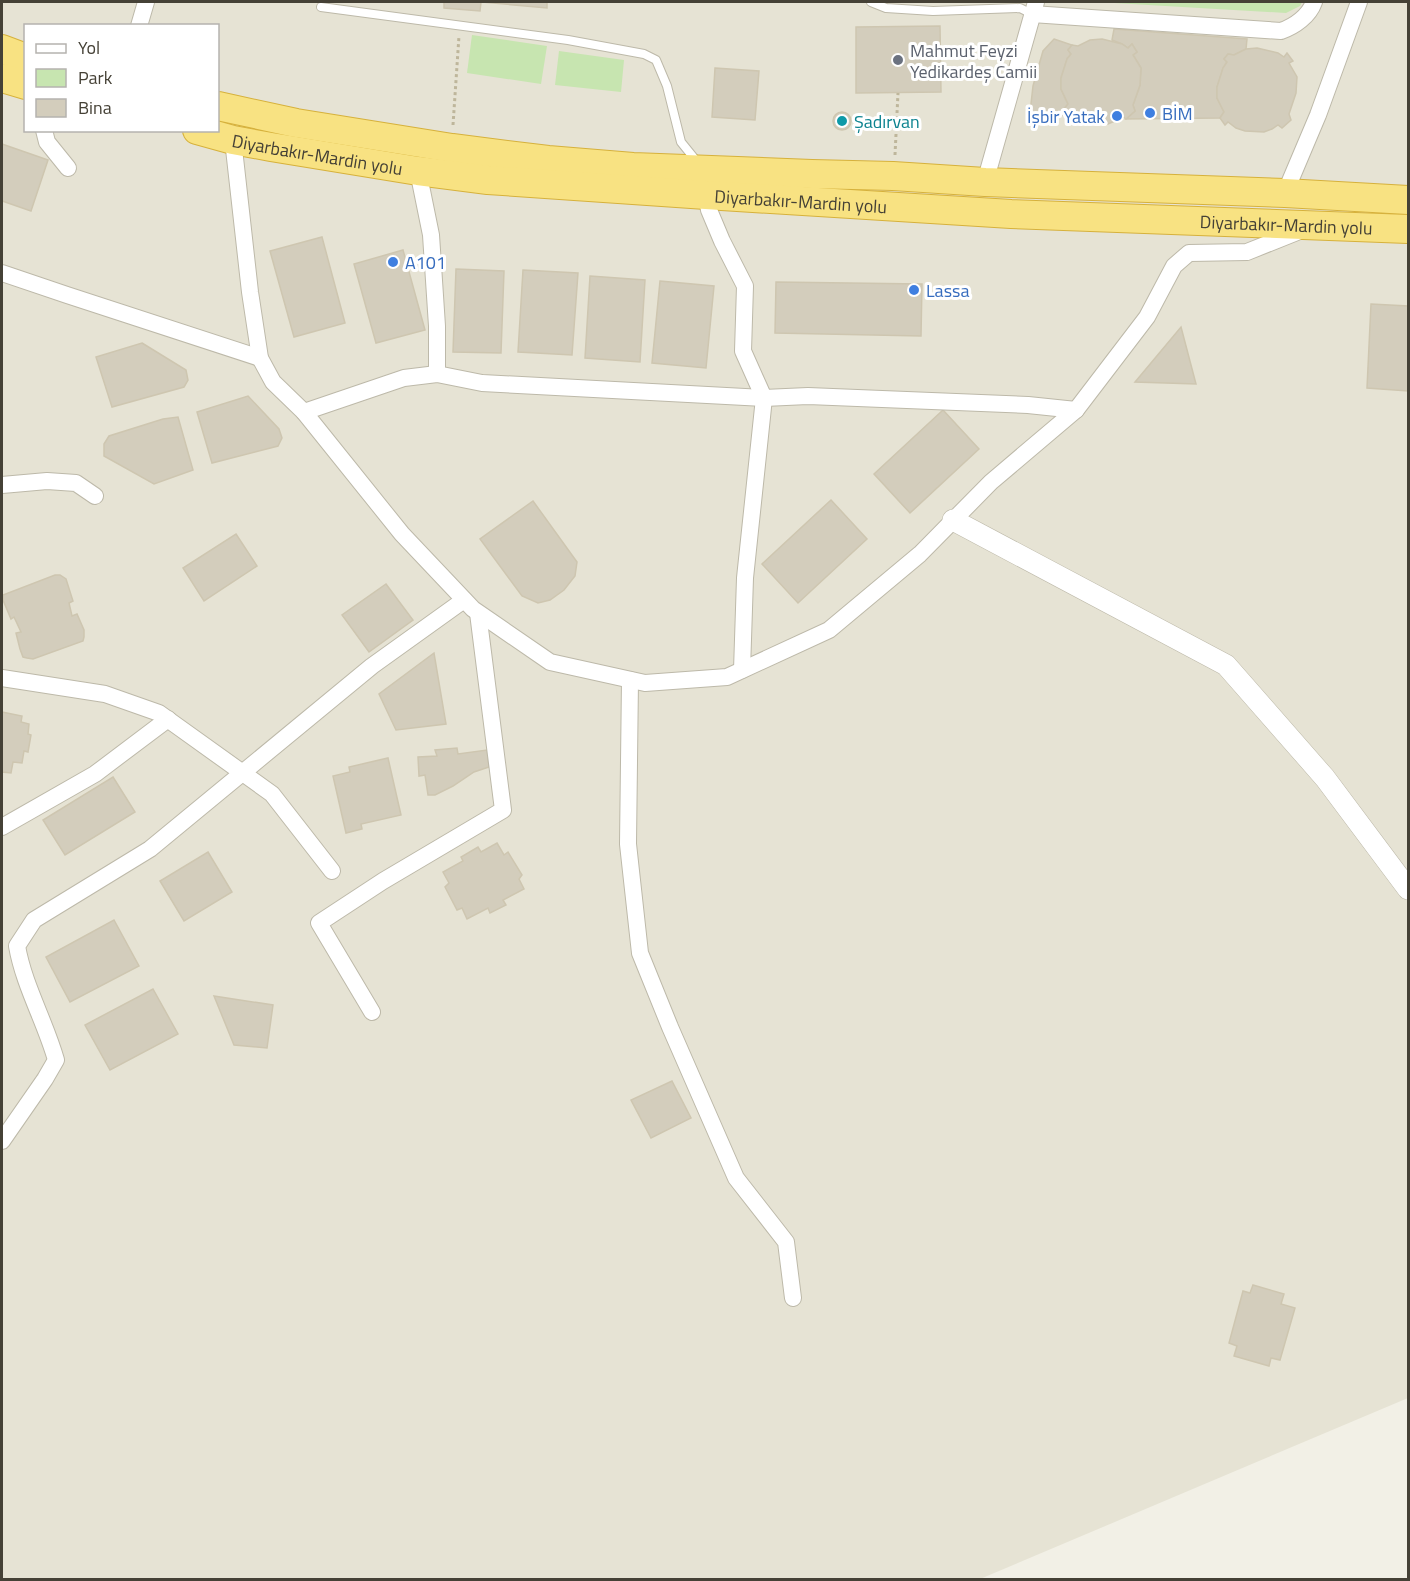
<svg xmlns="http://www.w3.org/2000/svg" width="1410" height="1581" viewBox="0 0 1410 1581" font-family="'Titillium Web',sans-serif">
	<rect width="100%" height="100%" fill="#f2f0e6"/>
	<path fill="#e6e3d4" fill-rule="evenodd" d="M 2,2 L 1408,2 L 1408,1398 L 980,1579 L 2,1580 ZM 26,26 L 218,26 L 218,130 L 26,130 Z"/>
	<g fill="#c7e5b0">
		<path d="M 1097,2 L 1302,2 L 1300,6 L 1286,13 Z"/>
		<path d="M 472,35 L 547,46 L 541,84 L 467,73 Z"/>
		<path d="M 559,51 L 624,60 L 621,92 L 555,85 Z"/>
	</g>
	<g fill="#d3cdbc" stroke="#cec6b0" stroke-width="1.5">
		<path d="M 444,2 L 481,2 L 480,11 L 444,8 Z"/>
		<path d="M 482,2 L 547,2 L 547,8 Z"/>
		<path d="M 940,26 L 941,92 L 856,93 L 856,27 Z"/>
		<path d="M 1114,29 L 1247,39 L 1246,49 L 1234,55 L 1228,54 L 1224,59 L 1227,62 L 1223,68 L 1217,87 L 1217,98 L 1224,112 L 1220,118 L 1126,119 L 1135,111 L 1133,105 L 1140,85 L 1141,68 L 1133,55 L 1137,52 L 1132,44 L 1128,48 L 1122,44 L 1112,40 Z"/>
		<path d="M 1054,39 L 1072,45 L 1068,50 L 1071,54 L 1067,59 L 1061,78 L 1061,89 L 1068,104 L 1064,109 L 1069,116 L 1030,113 L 1033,86 L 1043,51 Z"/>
		<path d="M 1102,39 L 1122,44 L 1128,48 L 1132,44 L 1137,52 L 1133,55 L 1141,68 L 1140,85 L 1133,105 L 1135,111 L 1126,119 L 1122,116 L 1117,120 L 1108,124 L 1090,122 L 1080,119 L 1073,113 L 1069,116 L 1064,109 L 1068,104 L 1061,89 L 1061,78 L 1067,59 L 1071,54 L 1068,50 L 1072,45 L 1078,46 L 1090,40 Z"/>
		<path d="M 1257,48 L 1278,53 L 1284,57 L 1287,53 L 1293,61 L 1289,63 L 1297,77 L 1296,93 L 1289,114 L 1291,120 L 1282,128 L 1278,125 L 1272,129 L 1264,132 L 1245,131 L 1236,128 L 1228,122 L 1225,125 L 1220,118 L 1224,112 L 1217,98 L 1217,87 L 1223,68 L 1227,62 L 1224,59 L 1228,54 L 1234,55 L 1246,49 Z"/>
		<path d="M 715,68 L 759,71 L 755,120 L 712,117 Z"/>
		<circle cx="842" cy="121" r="9"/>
		<path d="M 2,144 L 48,160 L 31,211 L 2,201 Z"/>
		<path d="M 322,237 L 345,323 L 294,337 L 270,251 Z"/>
		<path d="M 403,250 L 425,330 L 376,343 L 354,264 Z"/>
		<path d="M 456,269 L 504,271 L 501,353 L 453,352 Z"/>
		<path d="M 523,270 L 578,273 L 572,355 L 518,352 Z"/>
		<path d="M 590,276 L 645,280 L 640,362 L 585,358 Z"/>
		<path d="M 660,281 L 714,286 L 706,368 L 652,363 Z"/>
		<path d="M 776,282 L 922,284 L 921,336 L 775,333 Z"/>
		<path d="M 1371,304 L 1408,306 L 1408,391 L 1367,388 Z"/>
		<path d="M 1181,327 L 1196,384 L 1135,382 Z"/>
		<path d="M 142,343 L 186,370 L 188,380 L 184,387 L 112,407 L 96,357 Z"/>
		<path d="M 248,396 L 279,429 L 282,438 L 278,446 L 212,463 L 197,412 Z"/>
		<path d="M 943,410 L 979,449 L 910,513 L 874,474 Z"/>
		<path d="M 178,417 L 193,470 L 154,484 L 104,456 L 104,444 L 109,436 L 163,419 Z"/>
		<path d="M 831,500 L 867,539 L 798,603 L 762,564 Z"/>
		<path d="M 533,501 L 577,562 L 575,576 L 564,590 L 550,600 L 538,603 L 522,596 L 480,539 Z"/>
		<path d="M 236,534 L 257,566 L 204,601 L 183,568 Z"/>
		<path d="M 55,575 L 60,575 L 66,579 L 73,601 L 69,603 L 72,616 L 77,614 L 84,630 L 84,637 L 83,641 L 33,659 L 27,658 L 23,657 L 20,649 L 16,633 L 21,632 L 14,617 L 11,619 L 3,600 L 3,595 Z"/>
		<path d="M 386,584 L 413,620 L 369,652 L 342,615 Z"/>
		<path d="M 434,653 L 446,724 L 396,730 L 379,694 Z"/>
		<path d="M 2,712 L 22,716 L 21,722 L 29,724 L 28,734 L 31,735 L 28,752 L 24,751 L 22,763 L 13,762 L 11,773 L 2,772 Z"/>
		<path d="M 457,748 L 458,754 L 487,750 L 489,767 L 474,772 L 453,786 L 435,795 L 428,795 L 425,775 L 419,776 L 418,757 L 437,756 L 435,750 Z"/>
		<path d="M 388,758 L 401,815 L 361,824 L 362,829 L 346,833 L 333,776 L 350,772 L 349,767 Z"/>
		<path d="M 113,777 L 135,812 L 65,855 L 43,820 Z"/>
		<path d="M 497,843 L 504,855 L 508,852 L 522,875 L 519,879 L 524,889 L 503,900 L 506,905 L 490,913 L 488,908 L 467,919 L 462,908 L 457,910 L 445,887 L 449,883 L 443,872 L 463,861 L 461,857 L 478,847 L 481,852 Z"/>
		<path d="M 208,852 L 232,892 L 184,921 L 160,881 Z"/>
		<path d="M 114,920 L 139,966 L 70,1002 L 46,957 Z"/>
		<path d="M 153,989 L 178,1034 L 110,1070 L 85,1025 Z"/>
		<path d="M 214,996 L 273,1005 L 267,1048 L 234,1045 Z"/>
		<path d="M 672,1081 L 691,1118 L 651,1138 L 631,1100 Z"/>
		<path d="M 1253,1285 L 1284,1294 L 1281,1304 L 1295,1308 L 1280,1360 L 1271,1358 L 1269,1366 L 1234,1356 L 1237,1346 L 1229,1343 L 1243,1291 L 1250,1293 Z"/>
	</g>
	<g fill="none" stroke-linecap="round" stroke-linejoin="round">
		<defs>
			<g id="service">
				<path d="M 871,2 L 886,8 L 933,11 L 1020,8 L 1032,14"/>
				<path d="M 321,7 L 568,40 L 644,54 L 656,60 L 667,86 L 681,142 L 698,163"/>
			</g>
			<g id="minor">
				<path d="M 1032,14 L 1281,31 C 1295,26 1309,16 1314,2"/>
				<path d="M 139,26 L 146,2"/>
				<path d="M 44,130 L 47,142 L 68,168"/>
				<path d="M 233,140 L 250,292 L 260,358 L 273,382 L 304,412 L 402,534 L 473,609 L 550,662 L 645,683 L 727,677 L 829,630 L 920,554 L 991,482 L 1076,410 L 1147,317 L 1174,266 L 1189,253 L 1247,252 L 1302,230"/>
				<path d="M 418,171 L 431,235 L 437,326 L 437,374"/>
				<path d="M 985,182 L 1036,2"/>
				<path d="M 1285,193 L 1318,115 L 1359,2"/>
				<path d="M 706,195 L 709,210 L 722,241 L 745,286 L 743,351 L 764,398 L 745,578 L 742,670"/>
				<path d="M 2,273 L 67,295 L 260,358"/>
				<path d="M 304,412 L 404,378 L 437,374 L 482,383 L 764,398 L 808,396 L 1028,405 L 1076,410"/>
				<path d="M 2,485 L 47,481 L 76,483 L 95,496"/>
				<path d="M 2,678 L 105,694 L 159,713 L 272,794 L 332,871"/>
				<path d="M 630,680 L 628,844 L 640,953 L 670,1027 L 736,1178 L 786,1242 L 793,1298"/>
				<path d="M 2,827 L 95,774 L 168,719"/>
				<path d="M 372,1012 L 319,923 L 383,881 L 503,810 L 478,613"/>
				<path d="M 2,1141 L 45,1079 L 56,1060 C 45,1021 24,986 17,946 L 34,920 L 150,849 L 372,666 L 464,600"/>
			</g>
			<path id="tertiary" d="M 953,520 L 1226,665 L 1325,778 L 1408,889"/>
			<g id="trunk">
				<path d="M 2,49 L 26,58"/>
				<path d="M 2,78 L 26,85"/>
				<path d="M 218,106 L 296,123 L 452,148 L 548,160 L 633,167 L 812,174 L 893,176 L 985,182 L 1285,193 L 1408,200"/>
				<path id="s1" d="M 197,130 L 233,140 L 271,147 L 418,171 L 488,180 L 706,195 L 1011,214 L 1408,229"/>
			</g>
		</defs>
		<use href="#service" stroke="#bdb9a9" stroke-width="10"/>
		<use href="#minor" stroke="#bdb9a9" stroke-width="18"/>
		<use href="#tertiary" stroke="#bdb9a9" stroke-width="22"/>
		<use href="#trunk" stroke="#d6b13c" stroke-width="30"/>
		<g stroke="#beb69b" stroke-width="3" stroke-dasharray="3 3" stroke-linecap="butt">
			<path d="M 453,125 L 459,36"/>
			<path d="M 895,155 L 898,93"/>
		</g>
		<use href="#service" stroke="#fff" stroke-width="8"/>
		<use href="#minor" stroke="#fff" stroke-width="16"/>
		<use href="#tertiary" stroke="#fff" stroke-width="21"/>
		<use href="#trunk" stroke="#f8e282" stroke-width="28"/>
	</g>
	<circle fill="#6b7280" stroke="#fff" stroke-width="2" cx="898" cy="60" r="6"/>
	<g fill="#3f7fe0" stroke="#fff" stroke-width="2">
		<circle cx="1150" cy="113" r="6"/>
		<circle cx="1117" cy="116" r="6"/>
		<circle cx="393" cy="262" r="6"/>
		<circle cx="914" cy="290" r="6"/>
	</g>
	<circle fill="#0f9aa8" stroke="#fff" stroke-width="2" cx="842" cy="121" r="6"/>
	<g text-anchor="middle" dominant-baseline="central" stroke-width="6" stroke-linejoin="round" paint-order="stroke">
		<g font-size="18" fill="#5b616d" stroke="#fff" text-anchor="start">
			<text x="910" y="50">Mahmut Feyzi<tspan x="910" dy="21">Yedikardeş Camii</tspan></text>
		</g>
		<g font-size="18" fill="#366cbe" stroke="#fff" text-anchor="start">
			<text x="1162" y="113">BİM</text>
			<text x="1105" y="116" text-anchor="end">İşbir Yatak</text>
			<text x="405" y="262">A101</text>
			<text x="926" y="290">Lassa</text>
		</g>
		<g font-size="18" fill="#0d838f" stroke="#fff" text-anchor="start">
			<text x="854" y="121">Şadırvan</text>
		</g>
		<g font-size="18" fill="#454136" stroke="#fff">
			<text stroke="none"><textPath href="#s1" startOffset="123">Diyarbakır-Mardin yolu</textPath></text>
			<text stroke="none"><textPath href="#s1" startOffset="609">Diyarbakır-Mardin yolu</textPath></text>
			<text stroke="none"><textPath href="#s1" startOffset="1095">Diyarbakır-Mardin yolu</textPath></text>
		</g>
	</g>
	<rect width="1410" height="1581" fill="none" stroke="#454136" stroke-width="6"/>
	<rect x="24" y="24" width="195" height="108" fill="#ffffff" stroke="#b5b3af" stroke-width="1.5"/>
	<rect x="36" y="44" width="30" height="9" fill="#ffffff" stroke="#b5b3af" stroke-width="1.5"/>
	<text x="78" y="54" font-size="18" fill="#454136">Yol</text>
	<rect x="36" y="69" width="30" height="18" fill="#c7e5b0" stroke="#b5b3af" stroke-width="1.5"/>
	<text x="78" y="84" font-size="18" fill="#454136">Park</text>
	<rect x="36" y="99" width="30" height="18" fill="#d3cdbc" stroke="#b5b3af" stroke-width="1.5"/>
	<text x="78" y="114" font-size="18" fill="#454136">Bina</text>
</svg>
